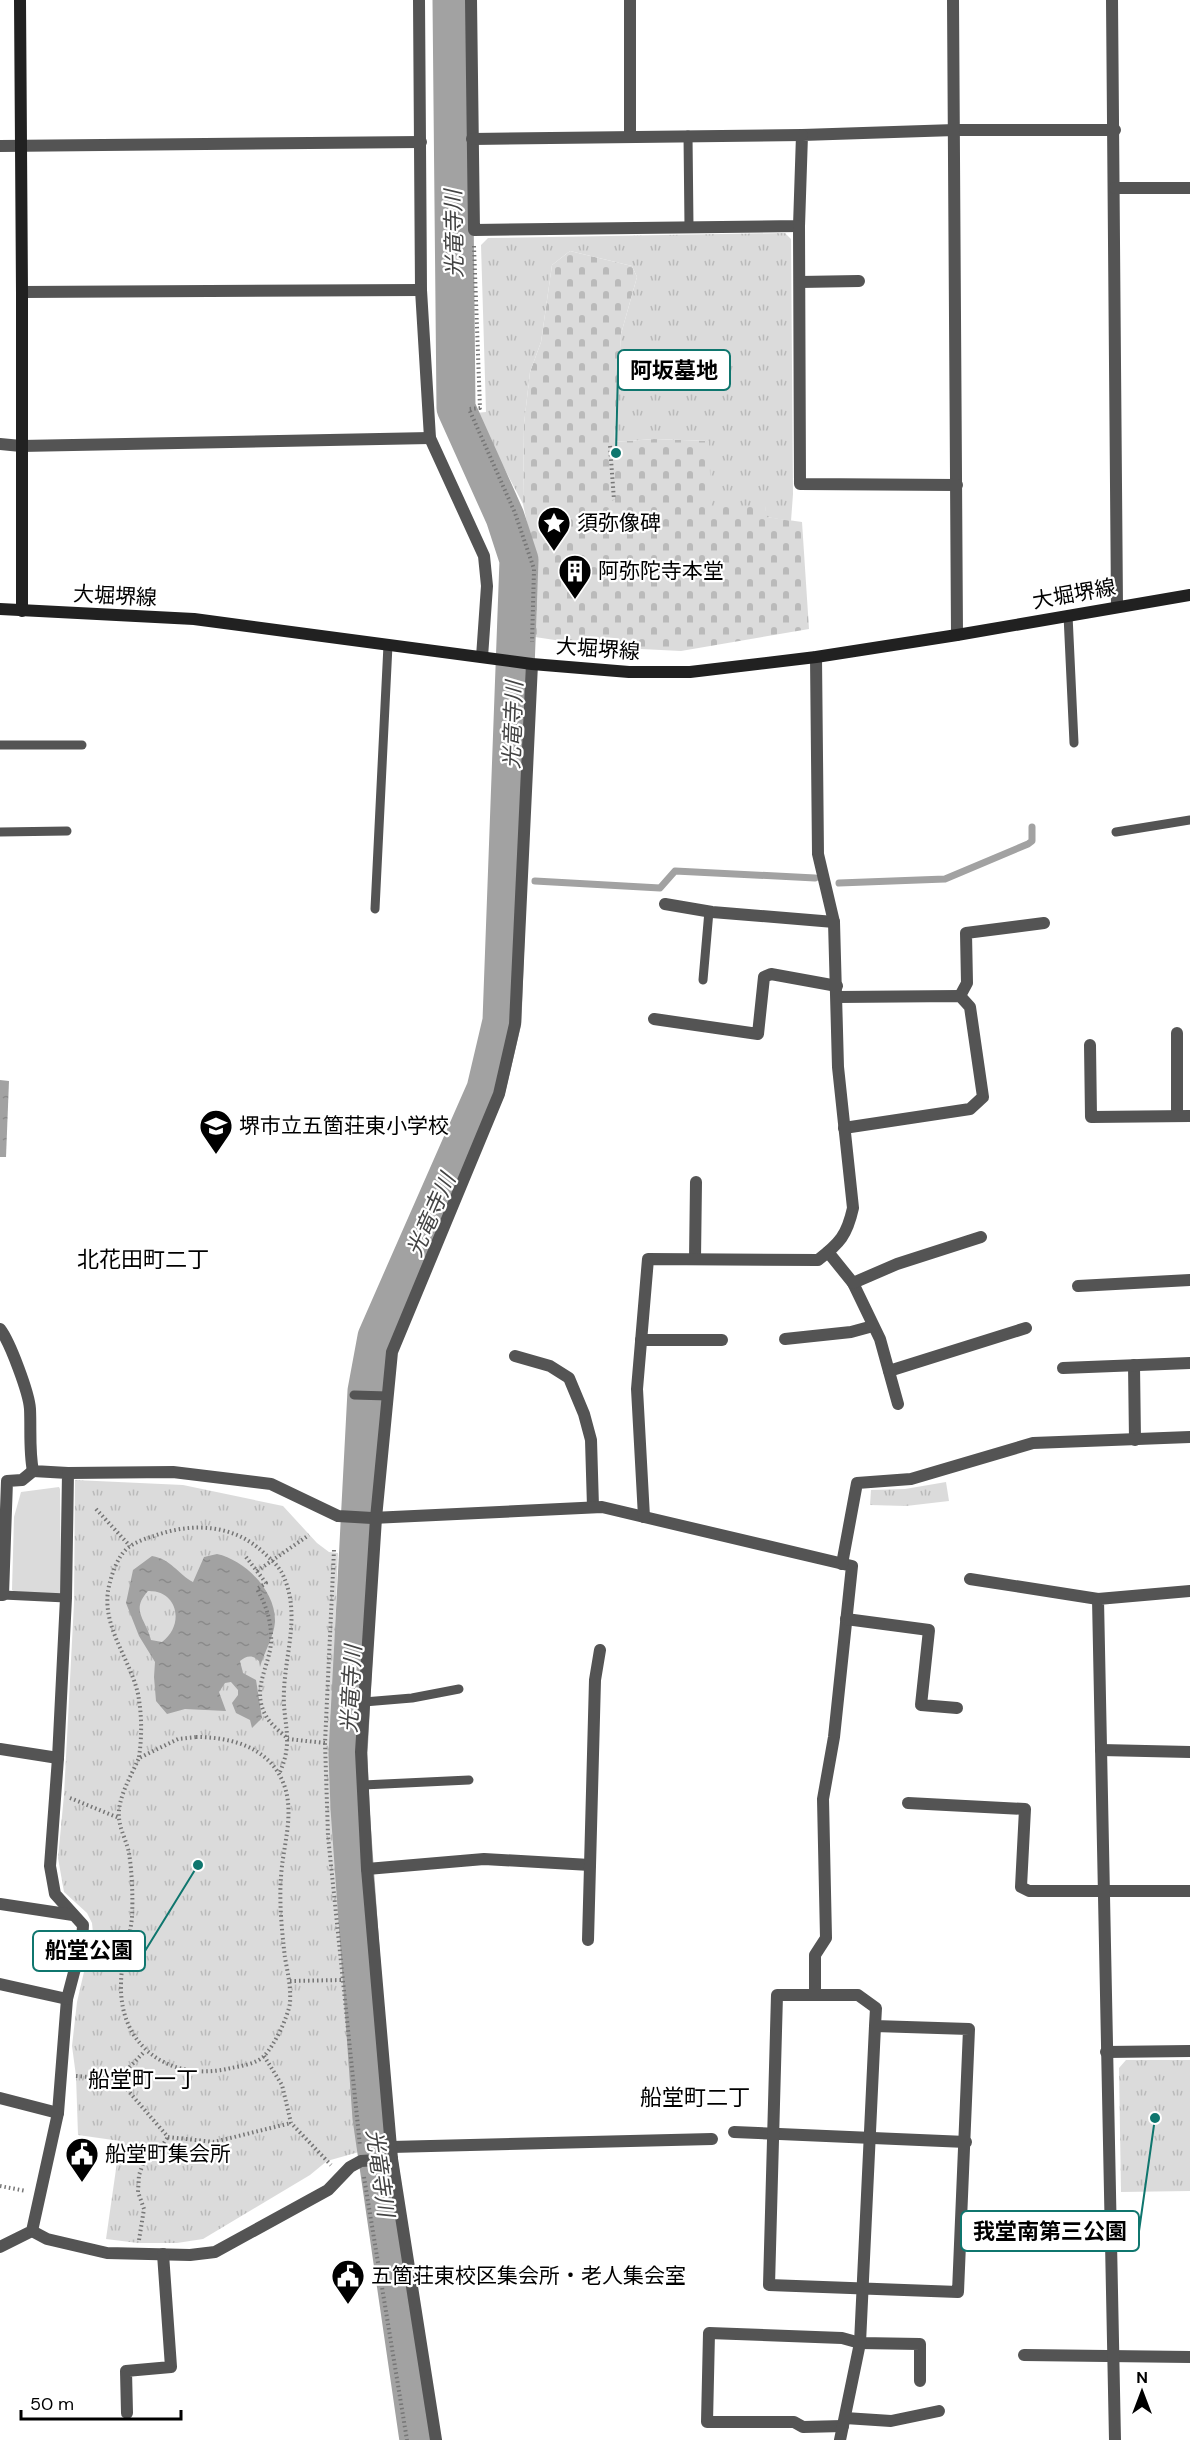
<svg xmlns="http://www.w3.org/2000/svg" width="1190" height="2440" viewBox="0 0 1190 2440" font-family="'DM Sans','Noto Sans JP',sans-serif">
	<defs>
		<pattern id="cemetery-stones" width="16" height="16" patternUnits="userSpaceOnUse" patternTransform="scale(1.5)"><rect width="16" height="16" fill="#dbdbdb"/><path d="M2 7V4a2 2 0 0 1 4 0v3zM10 15v-3a2 2 0 0 1 4 0v3z" fill="#bababa"/></pattern>
		<pattern id="park-tufts" width="24" height="20" patternUnits="userSpaceOnUse" patternTransform="scale(1.5)"><rect width="24" height="20" fill="#dbdbdb"/><path d="M3 7l-1-3M5 7V3M7 7l1-3M15 17l-1-3M17 17v-4M19 17l1-3" fill="none" stroke="#bababa"/></pattern>
		<pattern id="water-ripples" width="26" height="14" patternUnits="userSpaceOnUse" patternTransform="scale(1.5)"><rect width="26" height="14" fill="#a2a2a2"/><path d="M2 4q2-2 4 0t4 0M15 11q2-2 4 0t4 0" fill="none" stroke="#8a8a8a"/></pattern>
	</defs>
	<rect width="100%" height="100%" fill="#fff"/>
	<path fill="#dbdbdb" d="M 59,1487 L 60,1489 L 61,1595 L 17,1593 L 12,1590 L 14,1517 L 21,1492 Z"/>
	<path fill="url(#cemetery-stones)" d="M 570,251 L 632,266 L 637,277 L 621,334 L 614,442 L 654,439 L 710,441 L 765,506 L 767,517 L 802,522 L 809,629 L 681,651 L 601,647 L 535,637 L 537,569 L 523,504 L 524,424 L 530,372 L 541,342 L 552,265 Z"/>
	<g fill="url(#park-tufts)">
		<path d="M 785,233 L 791,239 L 793,494 L 791,521 L 766,517 L 765,506 L 711,506 L 709,441 L 654,439 L 614,442 L 621,334 L 637,277 L 632,266 L 570,251 L 552,265 L 541,342 L 530,372 L 524,424 L 523,504 L 475,413 L 486,412 L 481,245 L 488,238 Z"/>
		<path d="M 75,1480 L 183,1485 L 283,1506 L 317,1543 L 329,1552 L 338,1553 L 331,1744 L 334,1842 L 366,2150 L 327,2161 L 310,2175 L 203,2239 L 177,2243 L 138,2243 L 106,2239 L 120,2141 L 78,2135 L 76,2076 L 72,2046 L 77,2002 L 93,1933 L 92,1923 L 87,1913 L 64,1892 L 58,1858 L 64,1795 L 74,1603 Z"/>
		<path d="M 946,1482 L 949,1501 L 906,1506 L 870,1505 L 871,1490 L 905,1489 Z"/>
		<path d="M 1126,2060 L 1190,2060 L 1190,2191 L 1121,2192 L 1119,2068 Z"/>
	</g>
	<g fill="url(#water-ripples)" fill-rule="evenodd">
		<path d="M 0,1080 L 9,1081 L 6,1157 L 0,1157 Z"/>
		<path d="M 217,1554 C 245,1560 276,1591 275,1622 C 274,1636 264,1653 260,1667 L 259,1661 C 252,1654 246,1656 240,1661 L 243,1673 L 256,1680 L 262,1718 L 252,1728 L 250,1720 L 236,1713 L 232,1703 L 238,1695 L 238,1690 L 231,1682 L 225,1683 L 219,1692 L 226,1711 L 185,1709 L 167,1714 L 156,1701 L 154,1677 L 155,1662 L 139,1636 L 126,1603 L 133,1570 L 152,1556 C 171,1559 178,1574 193,1582 L 204,1557 ZM 148,1591 C 178,1590 185,1625 162,1642 L 151,1640 C 146,1619 130,1611 148,1591 Z"/>
	</g>
	<g fill="none" stroke-linecap="round" stroke-linejoin="round">
		<g stroke="#a2a2a2" stroke-width="7">
			<path d="M 506,878 L 507,878"/>
			<path d="M 535,881 L 660,888 L 675,871 L 815,878"/>
			<path d="M 839,883 L 945,879 L 1028,844 L 1032,841 L 1032,827"/>
		</g>
		<path stroke="#a2a2a2" stroke-width="39" d="M 419,2440 L 372,2118 L 350,1808 L 348,1754 L 367,1391 L 377,1337 L 486,1089 L 502,1021 L 519,560 L 505,517 L 456,408 L 452,0"/>
		<g stroke="#767676" stroke-width="4" stroke-dasharray="1.5 3" stroke-linecap="butt">
			<path d="M 474,246 L 480,408 L 469,409 L 515,513 L 534,569 L 532,642"/>
			<path d="M 610,446 L 614,500"/>
			<path d="M 96,1509 L 130,1546"/>
			<path d="M 334,1550 L 325,1743 L 328,1836 L 360,2146"/>
			<path d="M 246,1557 L 266,1583 L 257,1589 C 267,1607 272,1623 271,1643 C 269,1667 251,1690 266,1716 C 271,1725 281,1732 288,1739 L 325,1743"/>
			<path d="M 257,1571 L 309,1535"/>
			<path d="M 196,1737 C 227,1737 262,1745 279,1774 C 298,1807 283,1842 281,1877 C 279,1903 282,1932 285,1958 C 288,1974 291,1987 290,2003 C 288,2017 274,2046 264,2056 C 256,2064 241,2066 231,2068 C 171,2083 119,2047 121,1984 C 121,1961 130,1940 132,1917 C 133,1897 132,1872 129,1853 C 127,1842 120,1830 119,1818 C 117,1799 131,1776 139,1758 L 178,1739 Z"/>
			<path d="M 139,1757 C 142,1737 142,1715 138,1694 C 130,1658 100,1625 109,1586 C 112,1573 118,1555 129,1547 C 136,1542 146,1538 154,1536 C 192,1522 234,1524 264,1553 C 271,1559 278,1566 282,1573 C 301,1612 286,1649 284,1690 C 282,1723 295,1740 279,1774"/>
			<path d="M 70,1798 L 119,1818"/>
			<path d="M 290,1981 L 342,1980"/>
			<path d="M 264,2056 L 282,2085 L 291,2123 L 331,2165"/>
			<path d="M 76,2076 L 118,2079 L 145,2051"/>
			<path d="M 118,2079 L 168,2137 L 214,2142 L 291,2123"/>
			<path d="M 364,2177 L 407,2440"/>
			<path d="M 0,2186 L 26,2191"/>
			<path d="M 139,2240 L 144,2209 L 138,2192 L 139,2175 L 143,2164 L 157,2153 L 168,2137"/>
		</g>
		<g stroke="#545454" stroke-width="9">
			<path d="M 688,135 L 689,227"/>
			<path d="M 1068,615 L 1074,743"/>
			<path d="M 0,745 L 82,745"/>
			<path d="M 0,832 L 67,831"/>
			<path d="M 1116,832 L 1190,820"/>
			<path d="M 375,909 L 388,645"/>
			<path d="M 703,980 L 709,911"/>
			<path d="M 354,1395 L 388,1396"/>
			<path d="M 3,1595 L 66,1598"/>
			<path d="M 364,1702 L 412,1698 L 459,1689"/>
			<path d="M 363,1785 L 469,1780"/>
		</g>
		<g stroke="#545454" stroke-width="12">
			<path d="M 419,0 L 421,290 L 430,438 L 484,556 L 487,586 L 482,657"/>
			<path d="M 471,0 L 474,230 L 799,226 L 802,135 L 955,130 L 1115,130"/>
			<path d="M 630,0 L 630,136"/>
			<path d="M 953,0 L 957,635"/>
			<path d="M 1112,0 L 1117,606"/>
			<path d="M 472,139 L 802,135"/>
			<path d="M 0,146 L 421,142"/>
			<path d="M 1115,188 L 1190,188"/>
			<path d="M 799,226 L 800,484 L 957,485"/>
			<path d="M 800,282 L 859,281"/>
			<path d="M 22,292 L 421,290"/>
			<path d="M 0,444 L 21,446 L 430,438"/>
			<path d="M 665,904 L 712,912 L 834,922"/>
			<path d="M 960,996 L 967,983 L 966,933 L 1044,923"/>
			<path d="M 837,997 L 960,996 L 970,1007 L 983,1097 L 970,1109 L 844,1128"/>
			<path d="M 654,1019 L 758,1034 L 764,977 L 771,974 L 837,986"/>
			<path d="M 1177,1033 L 1177,1116"/>
			<path d="M 1090,1045 L 1091,1117 L 1190,1116"/>
			<path d="M 828,1252 L 853,1283 L 880,1339 L 898,1404"/>
			<path d="M 695,1259 L 696,1182"/>
			<path d="M 853,1283 L 897,1264 L 981,1237"/>
			<path d="M 1078,1286 L 1190,1280"/>
			<path d="M 0,1329 C 10,1342 29,1393 30,1409 C 31,1430 29,1451 33,1471 L 68,1473 L 66,1598 L 58,1758 L 50,1866 L 55,1894 L 83,1925 L 82,1942 L 67,1999 L 58,2113 L 32,2231 L 0,2247"/>
			<path d="M 785,1339 L 851,1332 L 873,1326"/>
			<path d="M 641,1340 L 722,1340"/>
			<path d="M 515,1356 L 550,1366 L 569,1378 L 584,1414 L 591,1440 L 593,1507"/>
			<path d="M 1134,1365 L 1135,1440"/>
			<path d="M 1063,1368 L 1190,1363"/>
			<path d="M 889,1371 L 1026,1328"/>
			<path d="M 68,1473 L 173,1472 L 271,1484 L 338,1516 L 372,1518 L 602,1507 L 852,1566 L 834,1737 L 823,1799 L 826,1938 L 815,1955 L 815,1995"/>
			<path d="M 644,1517 L 637,1389 L 648,1259 L 818,1260 C 840,1243 847,1235 853,1208 L 838,1067 L 834,922 L 818,854 L 816,657"/>
			<path d="M 842,1564 L 857,1483 L 911,1479 L 1033,1443 L 1190,1437"/>
			<path d="M 970,1579 L 1098,1599"/>
			<path d="M 0,1595 L 3,1595 L 7,1481 L 22,1480 L 33,1471"/>
			<path d="M 846,1619 L 929,1630 L 921,1705 L 957,1708"/>
			<path d="M 0,1749 L 58,1758"/>
			<path d="M 1101,1750 L 1190,1752"/>
			<path d="M 908,1803 L 1025,1809 L 1021,1887 L 1029,1891 L 1190,1891"/>
			<path d="M 367,1869 L 484,1859 L 590,1865"/>
			<path d="M 0,1904 L 73,1915"/>
			<path d="M 588,1940 L 595,1680 L 600,1650"/>
			<path d="M 0,1984 L 67,1999"/>
			<path d="M 1106,2052 L 1190,2051"/>
			<path d="M 0,2098 L 58,2113"/>
			<path d="M 734,2132 L 966,2142"/>
			<path d="M 391,2147 L 712,2139"/>
			<path d="M 32,2231 L 47,2239 L 107,2253 L 190,2255 L 215,2252 L 328,2190 L 350,2167 L 361,2161 L 392,2159"/>
			<path d="M 1024,2355 L 1190,2357"/>
			<path d="M 127,2413 L 126,2371 L 171,2367 L 163,2254"/>
			<path d="M 845,2418 L 891,2421 L 939,2411"/>
			<path d="M 843,2426 L 803,2427 L 794,2422 L 707,2422 L 709,2333 L 842,2338 L 860,2343 L 920,2344 L 920,2381"/>
			<path d="M 436,2440 L 392,2159 L 367,1869 L 361,1752 L 376,1518 L 392,1352 L 499,1094 L 515,1024 L 532,664"/>
			<path d="M 840,2440 L 860,2343 L 875,2026 L 876,2008 L 858,1995 L 777,1995 L 769,2285 L 958,2292 L 969,2029 L 875,2026"/>
			<path d="M 1115,2440 L 1098,1599 L 1190,1591"/>
		</g>
		<g stroke="#212121" stroke-width="12">
			<path d="M 20,0 L 22,292 L 22,611"/>
			<path d="M 0,609 L 194,619 L 532,664 L 629,672 L 690,672 L 816,657 L 957,635 L 1190,595"/>
		</g>
	</g>
	<defs>
		<symbol id="sight-pin" viewBox="-11 -11 22 30"><path d="M0 17L-7.5 6A9.5 9.5 0 1 1 7.5 6Z" fill="#000" stroke="#fff"/><path d="M0-6L1.8-2.2L6-1.7L2.9 1.2L3.7 5.4L0 3.3L-3.7 5.4L-2.9 1.2L-6-1.7L-1.8-2.2Z" fill="#fff"/></symbol>
		<symbol id="building-pin" viewBox="-11 -11 22 30"><path d="M0 17L-7.5 6A9.5 9.5 0 1 1 7.5 6Z" fill="#000" stroke="#fff"/><path d="M-4-6H4V6H1V3H-1V6H-4ZM-2.5-4.3h1.7v1.8h-1.7ZM.8-4.3h1.7v1.8H.8ZM-2.5-1h1.7V.8h-1.7ZM.8-1h1.7V.8H.8Z" fill="#fff"/></symbol>
		<symbol id="school-pin" viewBox="-11 -11 22 30"><path d="M0 17L-7.5 6A9.5 9.5 0 1 1 7.5 6Z" fill="#000" stroke="#fff"/><path d="M0-5L7-2L0 1L-7-2ZM-4 1L0 2.5L4 1V4Q0 6-4 4Z" fill="#fff"/></symbol>
		<symbol id="civic-pin" viewBox="-11 -11 22 30"><path d="M0 17L-7.5 6A9.5 9.5 0 1 1 7.5 6Z" fill="#000" stroke="#fff"/><path d="M-.6-6.5H3V-4.5H.6V-3L4-1V1h2V6H-6V1h2V-1L-.6-3ZM-1.2 2.5V6h2.4V2.5Z" fill="#fff"/></symbol>
	</defs>
	<g fill-rule="evenodd">
		<use href="#sight-pin" x="535" y="504" width="38" height="52"/>
		<use href="#building-pin" x="556" y="552" width="38" height="52"/>
		<use href="#school-pin" x="197" y="1107" width="38" height="52"/>
		<use href="#civic-pin" x="63" y="2135" width="38" height="52"/>
		<use href="#civic-pin" x="329" y="2257" width="38" height="52"/>
	</g>
	<g text-anchor="middle" dominant-baseline="central" stroke-width="4.5" stroke-linejoin="round" paint-order="stroke">
		<g font-size="21" fill="#000" stroke="#fff" text-anchor="start">
			<text x="577" y="523">須弥像碑</text>
			<text x="598" y="571">阿弥陀寺本堂</text>
			<text x="239" y="1126">堺市立五箇荘東小学校</text>
			<text x="105" y="2154">船堂町集会所</text>
			<text x="371" y="2276">五箇荘東校区集会所・老人集会室</text>
		</g>
		<g font-size="21" fill="#000" stroke="#fff">
			<text transform="translate(1074 594) rotate(-10)">大堀堺線</text>
			<text transform="translate(115 596) rotate(3)">大堀堺線</text>
			<text transform="translate(598 649) rotate(4)">大堀堺線</text>
		</g>
		<g font-size="22" font-style="italic" fill="#434343" stroke="#fff">
			<text transform="translate(454 234) rotate(-91)">光竜寺川</text>
			<text transform="translate(513 725) rotate(-88)">光竜寺川</text>
			<text transform="translate(431 1215) rotate(-66)">光竜寺川</text>
			<text transform="translate(351 1689) rotate(-87)">光竜寺川</text>
			<text transform="translate(380 2173) rotate(82)">光竜寺川</text>
		</g>
		<g font-size="22" fill="#000" stroke="#fff">
			<text x="143" y="1259">北花田町二丁</text>
			<text x="143" y="2079">船堂町一丁</text>
			<text x="695" y="2097">船堂町二丁</text>
		</g>
	</g>
	<path fill="none" stroke="#0f766e" stroke-width="2" d="M616 453L618 370M198 1865L145 1951M1155 2118L1139 2231"/>
	<g fill="#0f766e" stroke="#fff" stroke-width="2">
		<circle cx="616" cy="453" r="6"/>
		<circle cx="198" cy="1865" r="6"/>
		<circle cx="1155" cy="2118" r="6"/>
	</g>
	<g fill="#fff" stroke="#0f766e" stroke-width="2">
		<rect x="618" y="350" width="112" height="40" rx="6"/>
		<rect x="33" y="1931" width="112" height="40" rx="6"/>
		<rect x="961" y="2211" width="178" height="40" rx="6"/>
	</g>
	<g font-size="22" text-anchor="middle" font-weight="bold" fill="#000">
		<text x="674" y="378">阿坂墓地</text>
		<text x="89" y="1958">船堂公園</text>
		<text x="1050" y="2239">我堂南第三公園</text>
	</g>
	<g transform="translate(1142 2392)" stroke="#ffffff" stroke-width="4.5" paint-order="stroke">
	<path d="M0-4.5L10 22L0 15L-10 22Z" fill="#000000"/>
	<text y="-9" font-size="16" font-weight="bold" text-anchor="middle" fill="#000000">N</text>
	</g>
	<path d="M21 2410v9h160v-9" fill="none" stroke="#000000" stroke-width="3"/>
	<text x="30" y="2410" font-size="18" fill="#000000" stroke="#ffffff" stroke-width="4.5" paint-order="stroke">50 m</text>
</svg>
